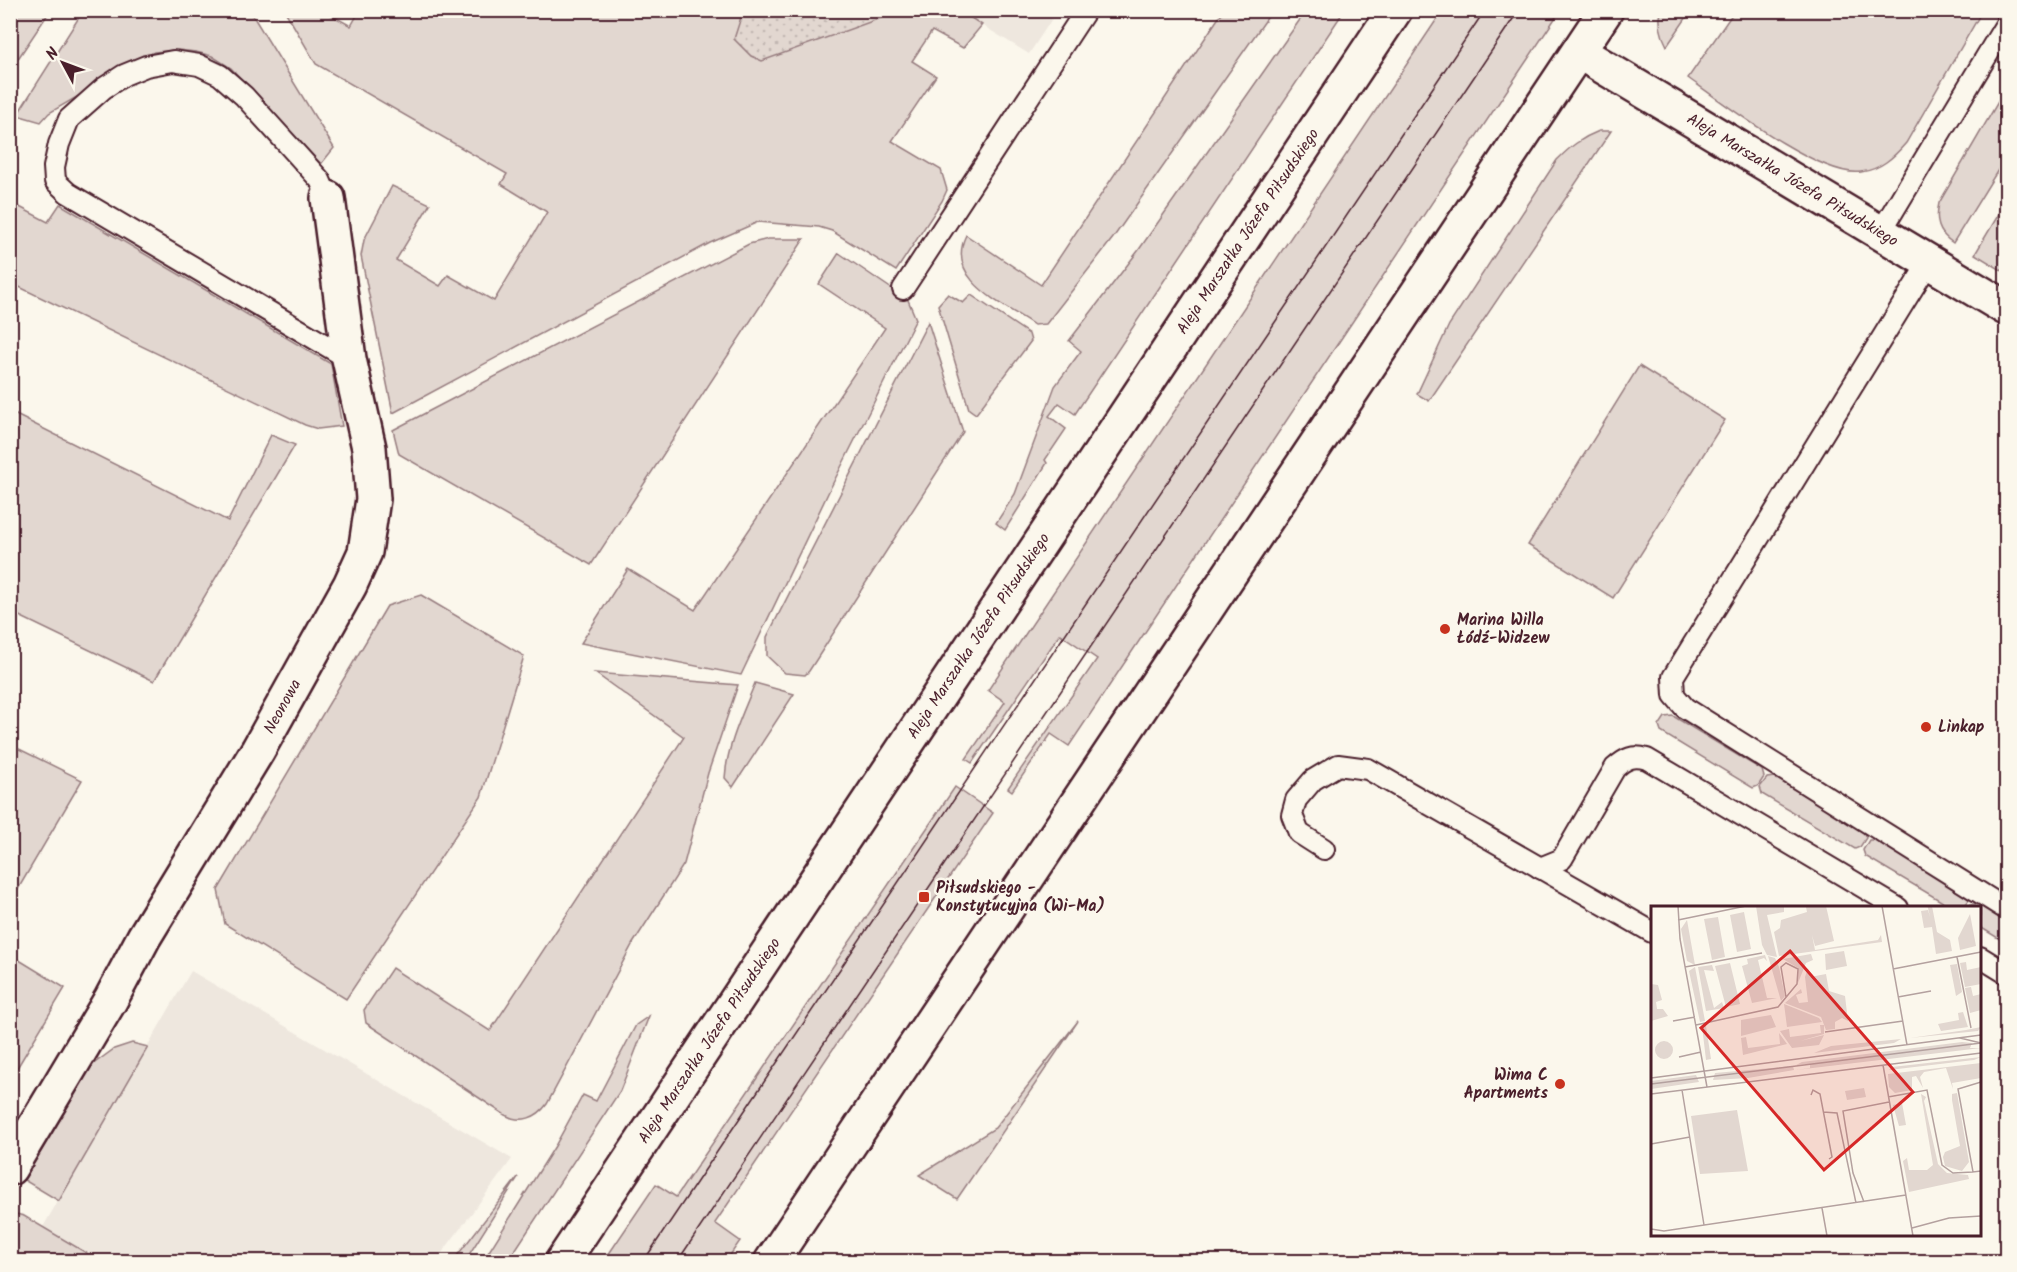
<svg xmlns="http://www.w3.org/2000/svg" width="2017" height="1272" viewBox="0 0 2017 1272" font-family="Kalam,sans-serif">
	<defs>
		<pattern id="park-dots" width="8" height="8" patternUnits="userSpaceOnUse" patternTransform="scale(1.5)"><rect width="8" height="8" fill="#e2d7d0"/><path d="M2 2h.1M6 6h.1" fill="none" stroke="#c3b8b3" stroke-width="1.8" stroke-linecap="round"/></pattern>
	</defs>
	<rect width="100%" height="100%" fill="#fbf7ec"/>
	<filter id="ink" filterUnits="userSpaceOnUse"><feTurbulence type="fractalNoise" baseFrequency=".0167" numOctaves="2"/><feDisplacementMap in="SourceGraphic" scale="12" xChannelSelector="R" yChannelSelector="G"/><feConvolveMatrix kernelMatrix="1 2 1 2 8 2 1 2 1" color-interpolation-filters="sRGB"/></filter>
	<g filter="url(#ink)">
		<g fill="#eee7de">
			<path d="M 959,11 L 1057,11 L 1029,54 Z"/>
			<path d="M 191,971 L 512,1159 L 436,1261 L 100,1261 L 43,1227 Z"/>
		</g>
		<g fill="#e2d7d0" stroke="#967b7e" stroke-width="1.5">
			<path d="M 11,10 L 50,11 L 11,69 L 10,11 Z"/>
			<path d="M 360,10 L 959,10 L 982,25 L 963,48 L 932,31 L 912,61 L 936,76 L 892,141 L 941,170 L 947,190 L 942,201 L 896,271 L 832,231 L 819,227 L 758,222 L 710,243 L 393,413 L 361,256 L 364,240 L 392,186 L 430,204 L 396,260 L 440,286 L 448,275 L 494,301 L 547,212 L 501,184 L 507,174 L 316,64 L 285,11 L 324,11 L 351,26 Z"/>
			<path d="M 1443,10 L 1560,11 L 1069,746 L 1051,734 L 1012,791 L 1008,788 L 1097,659 L 1060,634 L 972,763 L 966,759 L 1005,702 L 988,690 Z"/>
			<path d="M 1735,10 L 1982,10 L 1982,11 L 1906,143 C 1894,157 1880,170 1861,172 C 1821,178 1723,103 1688,78 Z"/>
			<path d="M 83,11 L 250,11 L 334,148 L 321,164 L 231,68 L 212,56 L 196,52 L 178,50 L 154,52 L 49,113 L 41,122 L 17,115 Z"/>
			<path d="M 1223,11 L 1272,11 L 1113,238 L 1046,324 L 1034,325 C 1004,304 944,280 966,235 L 1041,285 Z"/>
			<path d="M 1306,11 L 1344,11 L 1075,414 L 1059,403 L 1049,416 L 1066,429 L 1045,460 L 1047,463 L 1005,530 L 996,523 L 1015,494 L 1055,386 L 1081,351 L 1069,341 L 1138,251 Z"/>
			<path d="M 1661,11 L 1691,11 L 1667,46 C 1661,35 1658,23 1661,11 Z"/>
			<path d="M 2006,88 L 2006,137 L 2000,149 L 2006,153 L 2006,157 L 1953,243 C 1938,233 1935,221 1939,203 Z"/>
			<path d="M 1599,131 L 1611,131 L 1429,401 L 1417,394 L 1449,325 L 1557,160 C 1570,147 1581,138 1599,131 Z"/>
			<path d="M 10,202 L 48,222 L 60,204 L 331,364 L 342,426 L 318,429 L 305,425 L 11,283 Z"/>
			<path d="M 2006,202 L 2006,273 L 1975,254 Z"/>
			<path d="M 768,239 L 804,239 L 591,565 L 399,454 L 393,430 L 749,244 Z"/>
			<path d="M 839,253 L 908,300 L 916,319 L 830,489 L 741,675 L 581,643 L 628,569 L 695,610 L 885,328 L 819,284 Z"/>
			<path d="M 948,294 L 963,303 L 971,295 L 1029,334 L 1031,341 L 976,414 L 969,409 L 938,305 Z"/>
			<path d="M 928,322 L 963,432 L 809,671 L 805,675 L 785,673 L 767,656 L 767,637 Z"/>
			<path d="M 1639,366 L 1725,420 L 1613,598 L 1528,545 Z"/>
			<path d="M 10,412 L 228,521 L 271,435 L 295,445 L 154,681 L 11,612 Z"/>
			<path d="M 421,595 L 524,656 L 481,797 L 346,999 L 225,924 L 218,890 L 387,606 Z"/>
			<path d="M 595,673 L 738,685 L 708,773 L 684,864 L 632,945 L 547,1104 C 537,1118 521,1124 505,1115 L 366,1023 L 364,1010 L 392,968 L 490,1031 L 684,737 Z"/>
			<path d="M 755,683 L 794,694 L 733,787 L 725,778 C 727,745 743,713 755,683 Z"/>
			<path d="M 1673,716 L 1762,770 L 1764,777 L 1758,786 L 1753,788 L 1661,732 L 1659,726 L 1665,717 Z"/>
			<path d="M 11,745 L 82,780 L 11,901 Z"/>
			<path d="M 1774,777 L 1863,831 L 1866,838 L 1860,847 L 1855,849 L 1762,794 L 1760,787 L 1767,778 Z"/>
			<path d="M 955,787 L 993,813 L 715,1223 L 740,1241 L 726,1261 L 604,1261 L 656,1184 L 676,1197 Z"/>
			<path d="M 1869,840 L 1877,840 L 1966,894 L 1969,900 L 1964,907 L 1951,907 L 1865,856 L 1863,850 Z"/>
			<path d="M 1971,904 L 1978,904 L 2006,921 L 2006,943 L 1980,927 L 1980,908 L 1968,908 Z"/>
			<path d="M 11,955 L 65,988 L 11,1078 L 10,956 Z"/>
			<path d="M 649,1016 L 620,1091 L 508,1261 L 483,1261 L 555,1146 L 583,1095 L 596,1101 L 636,1025 Z"/>
			<path d="M 1078,1021 L 957,1199 L 919,1175 L 995,1128 Z"/>
			<path d="M 132,1043 L 148,1047 L 59,1201 L 24,1180 L 92,1065 L 114,1049 Z"/>
			<path d="M 518,1177 L 465,1261 L 453,1261 Z"/>
			<path d="M 16,1214 L 24,1216 L 100,1261 L 11,1261 L 11,1215 Z"/>
		</g>
		<path fill="url(#park-dots)" stroke="#967b7e" stroke-width="1.5" d="M 743,11 L 892,10 L 892,14 L 762,61 L 751,56 L 734,39 Z"/>
		<g fill="none" stroke-linecap="round" stroke-linejoin="round">
			<defs>
				<g id="service">
					<path d="M 328,198 L 320,180 L 244,96 L 220,75 L 199,65 L 173,61 L 146,66 L 124,75 L 104,88 L 69,119 L 59,144 L 54,167 L 55,181 L 68,193 L 349,359"/>
					<path d="M 1880,233 L 2006,24"/>
					<path d="M 1929,262 L 1673,677 L 1674,695 L 1685,708 L 2006,909"/>
					<path d="M 903,289 L 1086,10"/>
					<path d="M 1324,849 L 1299,833 L 1292,815 L 1296,800 L 1313,780 L 1338,765 L 1368,769 L 1652,932"/>
					<path d="M 1540,868 L 1562,859 L 1615,768 C 1626,758 1633,755 1647,759 L 1898,908"/>
					<path d="M 1980,957 L 2006,973"/>
				</g>
				<g id="minor">
					<path id="s1" d="M 1579,52 L 2006,308"/>
					<path id="s2" d="M 10,1168 L 111,999 L 144,937 L 258,750 L 350,585 L 365,552 L 373,499 L 369,448 L 349,359 L 328,198"/>
				</g>
				<g id="secondary">
					<path id="s3" d="M 562,1262 L 1395,10"/>
					<path d="M 771,1262 L 1606,10"/>
				</g>
			</defs>
			<use href="#service" stroke="#4a1f2b" stroke-width="24"/>
			<use href="#minor" stroke="#4a1f2b" stroke-width="38"/>
			<use href="#secondary" stroke="#4a1f2b" stroke-width="38"/>
			<use href="#service" stroke="#fbf7ec" stroke-width="20"/>
			<use href="#minor" stroke="#fbf7ec" stroke-width="33"/>
			<use href="#secondary" stroke="#fbf7ec" stroke-width="33"/>
			<g stroke="#4a1f2b" stroke-width="1.5">
				<path d="M 643,1262 L 1485,10"/>
				<path d="M 677,1262 L 1519,10"/>
			</g>
		</g>
	</g>
	<g fill="#c8321e" stroke="#fbf7ec" stroke-width="2">
		<circle cx="1445" cy="629" r="6"/>
		<circle cx="1926" cy="727" r="6"/>
		<rect x="918" y="891" width="12" height="12" rx="3"/>
		<circle cx="1560" cy="1084" r="6"/>
	</g>
	<g text-anchor="middle" dominant-baseline="central" stroke-width="5" stroke-linejoin="round" paint-order="stroke">
		<g font-size="16" fill="#4a1f2b" stroke="#fbf7ec">
			<text stroke="none"><textPath href="#s1" startOffset="249">Aleja Marszałka Józefa Piłsudskiego</textPath></text>
			<text stroke="none"><textPath href="#s3" startOffset="1238">Aleja Marszałka Józefa Piłsudskiego</textPath></text>
			<text stroke="none"><textPath href="#s3" startOffset="752">Aleja Marszałka Józefa Piłsudskiego</textPath></text>
			<text stroke="none"><textPath href="#s2" startOffset="536">Neonowa</textPath></text>
			<text stroke="none"><textPath href="#s3" startOffset="266">Aleja Marszałka Józefa Piłsudskiego</textPath></text>
		</g>
		<g font-size="16" font-weight="bold" fill="#4a1f2b" stroke="#fbf7ec" text-anchor="start">
			<text x="1457" y="620">Marina Willa<tspan x="1457" dy="18">Łódź-Widzew</tspan></text>
			<text x="1938" y="727">Linkap</text>
			<text x="936" y="888">Piłsudskiego -<tspan x="936" dy="18">Konstytucyjna (Wi-Ma)</tspan></text>
			<text x="1548" y="1075" text-anchor="end">Wima C<tspan x="1548" dy="18">Apartments</tspan></text>
		</g>
	</g>
	<g transform="translate(1651 906)">
		<rect width="330" height="330" fill="#fbf7ec"/>
		<path d="M 105,0 L 133,0 L 133,6 L 116,9 L 126,51 L 116,49 L 111,39 ZM 175,0 L 183,35 L 164,40 L 161,29 L 164,44 L 227,34 L 230,29 L 231,36 L 128,50 L 123,26 L 129,22 L 130,14 L 156,6 L 155,1 ZM 276,0 L 281,0 L 286,26 L 299,34 L 301,45 L 285,48 L 281,21 L 273,22 L 270,5 L 277,4 L 279,11 L 277,2 ZM 93,6 L 100,43 L 86,46 L 79,9 ZM 319,8 L 325,40 L 309,44 L 307,32 ZM 67,11 L 74,51 L 61,54 L 53,13 ZM 36,14 L 44,59 L 36,55 L 30,23 ZM 160,48 L 162,54 L 155,57 L 147,77 L 147,62 L 132,53 ZM 114,49 L 116,55 L 113,52 L 107,54 L 116,92 L 126,92 L 101,97 L 91,60 L 97,58 L 96,53 ZM 117,50 L 124,52 L 128,61 L 134,90 L 130,95 ZM 315,56 L 316,64 L 330,61 L 330,78 L 314,81 L 309,57 ZM 79,57 L 89,98 L 75,101 L 64,60 ZM 306,58 L 311,86 L 305,90 L 299,59 ZM 61,59 L 63,65 L 53,64 L 63,102 L 71,96 L 73,102 L 55,105 L 47,61 ZM 44,61 L 54,115 L 49,116 L 38,65 ZM 157,62 L 159,71 L 175,68 L 178,85 L 194,90 L 197,115 L 191,112 L 184,116 L 184,123 L 175,124 L 170,111 L 134,97 L 150,83 L 151,87 L 145,89 L 148,97 L 157,96 L 154,71 ZM 0,78 L 7,79 L 11,94 L 5,96 L 6,103 L 12,103 L 17,110 L 0,115 ZM 320,81 L 322,90 L 330,88 L 330,104 L 319,107 L 314,82 ZM 133,98 L 168,112 L 171,116 L 136,121 ZM 312,106 L 317,121 L 290,125 L 287,118 L 308,114 L 307,107 ZM 120,109 L 125,121 L 90,130 L 90,114 ZM 169,119 L 173,119 L 173,128 L 149,135 L 173,129 L 168,139 L 141,142 L 129,125 L 138,123 L 139,131 L 170,127 ZM 51,120 L 55,120 L 60,153 L 55,154 ZM 330,121 L 327,125 L 259,132 L 315,124 ZM 128,127 L 136,138 L 92,149 L 90,132 L 95,131 L 97,142 L 129,138 ZM 250,133 L 243,137 L 163,147 L 180,140 ZM4 144a9 9 0 1 1 18 0a9 9 0 1 1-18 0ZM 311,136 L 321,137 L 319,142 L 330,142 L 145,164 L 159,162 L 159,158 L 145,159 L 151,156 ZM 330,151 L 323,154 L 238,164 L 241,161 ZM 330,157 L 330,172 L 301,177 L 302,183 L 295,162 L 273,166 L 269,171 L 272,182 L 265,170 L 261,171 L 261,184 L 244,187 L 238,181 L 237,168 ZM 142,160 L 143,164 L 97,172 L 62,174 L 64,167 ZM 45,169 L 48,176 L 0,183 L 0,175 ZM 213,182 L 215,191 L 196,194 L 194,185 ZM 306,187 L 318,256 L 311,265 L 294,260 L 292,251 L 294,246 L 309,240 L 301,194 L 301,188 ZM 270,188 L 275,191 L 273,195 L 287,258 L 296,267 L 317,269 L 318,273 L 258,286 L 252,255 L 256,252 L 258,264 L 276,264 L 282,259 ZM 251,197 L 255,219 L 248,220 L 242,199 Z" fill="#e2d7d0"/>
		<path d="M 193,45 L 196,60 L 175,64 L 174,48 ZM 86,204 L 97,265 L 49,268 L 40,210 Z" fill="#e2d7d0"/>
		<path fill="none" stroke="#b4a19f" stroke-width="1.5" d="M 27,0 L 29,33 L 56,181M 231,0 L 256,139M 27,14 L 95,0M 306,51 L 320,122M 34,61 L 111,47M 242,63 L 330,46M 247,91 L 280,85M 22,115 L 44,111M 45,119 L 127,101 L 146,78 L 147,63 L 135,57 L 130,61 L 135,91M 174,126 L 252,115M 309,132 L 330,137M 28,151 L 50,146M 232,159 L 262,330M 0,172 L 330,129M 330,176 L 307,183 L 322,266 L 330,265M 0,178 L 330,137M 31,184 L 53,319M 0,188 L 330,147M 160,189 L 162,184 L 169,188 L 181,251 L 178,253M 237,191 L 276,184 L 291,259 L 302,267 L 322,266M 172,206 L 186,207 L 205,297M 0,238 L 39,231M 213,296 L 202,267 L 192,205 L 238,196M 171,302 L 176,330M 261,322 L 298,312 L 330,310M 0,323 L 13,325 L 255,289"/>
		<path fill="#d62828" fill-opacity="0.15" stroke="#d62828" stroke-width="3" d="M 139,45 L 262,186 L 173,264 L 50,122 Z"/>
		<rect width="330" height="330" fill="none" stroke="#4a1f2b" stroke-width="3"/>
	</g>
	<rect width="2017" height="1272" fill="none" stroke="#fbf7ec" stroke-width="36"/>
	<rect x="18" y="18" width="1981" height="1236" fill="none" stroke="#4a1f2b" stroke-width="2" filter="url(#ink)"/>
	<g transform="translate(63 63) rotate(311)" stroke="#fbf7ec" stroke-width="4.5" paint-order="stroke">
	<path d="M0-4.5L10 22L0 15L-10 22Z" fill="#4a1f2b"/>
	<text y="-9" font-size="16" font-weight="bold" text-anchor="middle" fill="#4a1f2b">N</text>
	</g>
</svg>
